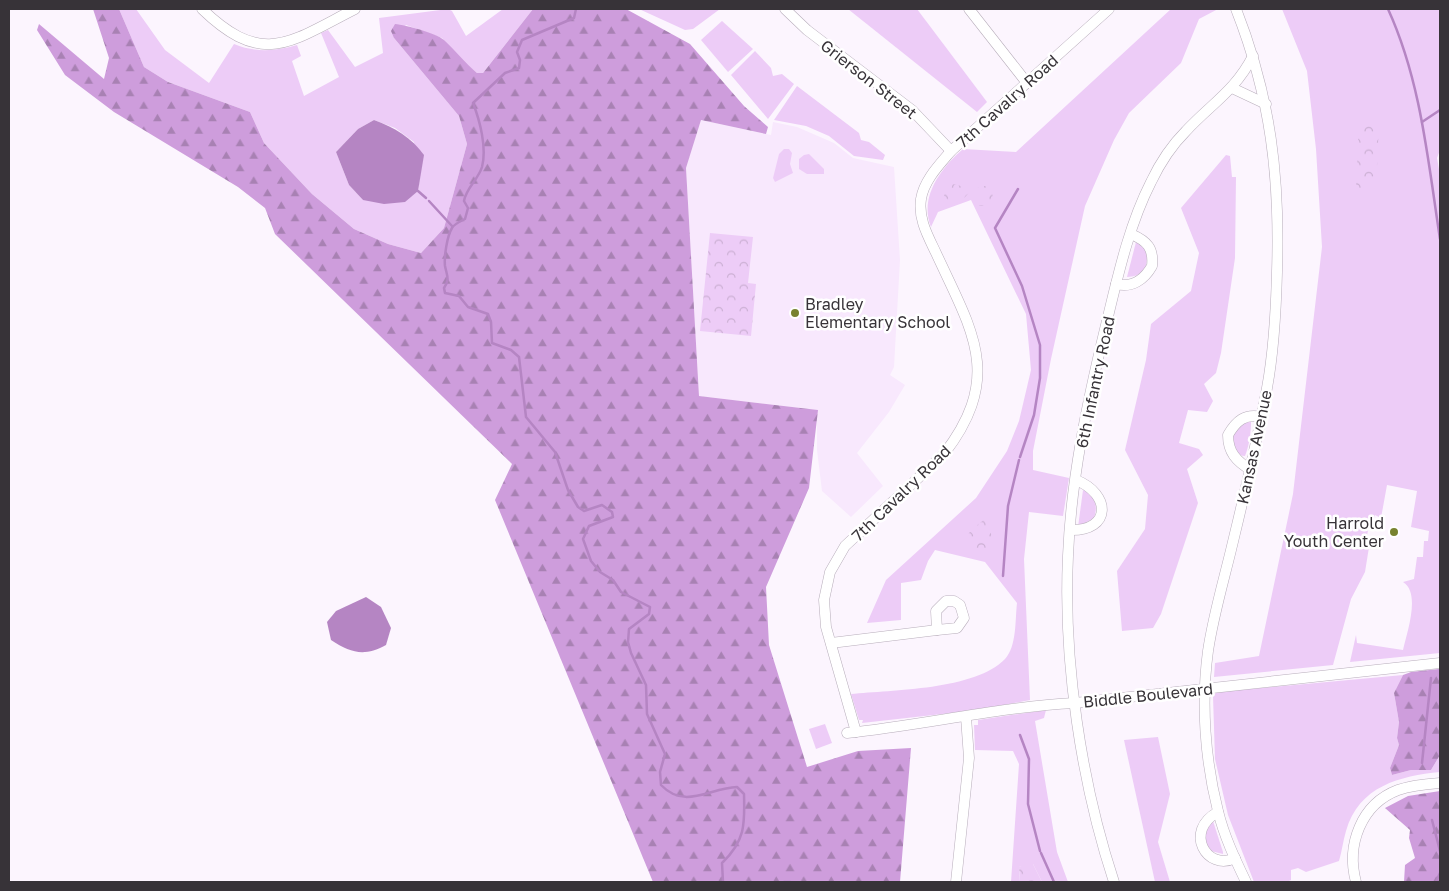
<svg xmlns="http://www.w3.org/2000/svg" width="1449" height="891" viewBox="0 0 1449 891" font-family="'Golos Text',sans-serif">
	<defs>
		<pattern id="forest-firs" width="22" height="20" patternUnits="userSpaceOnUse" patternTransform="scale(1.25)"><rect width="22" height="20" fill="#ce9ddc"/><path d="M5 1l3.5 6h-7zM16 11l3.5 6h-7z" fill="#a881b3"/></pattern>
		<pattern id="park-crowns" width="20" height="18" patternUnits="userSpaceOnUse" patternTransform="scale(1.25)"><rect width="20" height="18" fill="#edccf7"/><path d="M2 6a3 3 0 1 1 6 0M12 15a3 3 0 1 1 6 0" fill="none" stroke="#ccb0d4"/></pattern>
	</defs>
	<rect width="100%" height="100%" fill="#fcf5fe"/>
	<path fill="#f8e8fd" d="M 701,120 L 771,135 L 773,122 L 797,127 L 834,143 L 853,158 L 894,167 L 900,260 L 894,367 L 890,375 L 905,385 L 889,412 L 857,453 L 883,486 L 851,517 L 822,491 L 817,450 L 817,410 L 699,396 L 686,168 Z"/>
	<g fill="#edccf7" fill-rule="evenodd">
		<path d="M 119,9 L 136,9 L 165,50 L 209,83 L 234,44 C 253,52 274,52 297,45 L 301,56 L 292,61 L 304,96 L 339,77 L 321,33 L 328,30 L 355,67 L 383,53 L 379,18 L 448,9 L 452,11 L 466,36 L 503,9 L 533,9 L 483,73 L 477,73 L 459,58 L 442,38 L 406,25 L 394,38 L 459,116 L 467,144 L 444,228 L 421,253 L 388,244 L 354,229 L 312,194 L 264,143 L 250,112 L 168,82 L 144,67 ZM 374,120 L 395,128 L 414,142 L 420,175 L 418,191 L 363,200 L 349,185 L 336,152 L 358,129 Z"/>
		<path d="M 639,9 L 720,9 L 693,29 L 685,30 Z"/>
		<path d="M 848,9 L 917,9 L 987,102 L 977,112 Z"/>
		<path d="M 1171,9 L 1218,9 L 1199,19 L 1181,63 L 1129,113 L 1114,140 L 1085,206 L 1051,359 L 1033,451 L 1033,470 L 1069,478 L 1063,516 L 1029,512 L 1024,559 L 1030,700 L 978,710 L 862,723 L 863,720 L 859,720 L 851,694 C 892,690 975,690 1005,659 C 1017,646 1015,620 1017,603 L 985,562 L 935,550 L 928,561 L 921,580 L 901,583 L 901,620 L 867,623 L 886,580 L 976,498 L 1007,451 L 1019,421 L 1031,370 L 1026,314 L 971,200 L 938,212 L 931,227 C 919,197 941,168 963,149 L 1016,152 Z"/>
		<path d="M 1282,9 L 1440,9 L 1440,150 L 1437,158 L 1440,175 L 1440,653 L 1350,662 L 1356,635 L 1357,643 L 1403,650 C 1407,632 1421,593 1403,582 L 1414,579 L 1417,557 L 1423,557 L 1424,541 L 1428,541 L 1429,531 L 1411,527 L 1417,491 L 1387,485 L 1381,518 L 1375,515 L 1372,526 L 1369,526 L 1366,540 L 1370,541 L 1365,572 L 1351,599 L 1333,665 L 1214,677 L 1215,663 L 1259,656 L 1293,494 L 1322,247 L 1316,149 L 1307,71 Z"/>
		<path d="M 722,21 L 753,49 L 728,72 L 701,40 Z"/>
		<path d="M 755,51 L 771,68 L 773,76 L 782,74 L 794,84 L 768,119 L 731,75 Z"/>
		<path d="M 797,86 L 859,133 L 861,140 L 869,142 L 885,155 L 883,160 L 854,156 L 829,136 L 806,126 L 774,120 Z"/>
		<path d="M 784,149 L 789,149 L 792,153 L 790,164 L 793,173 L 775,182 L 773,178 L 779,154 Z"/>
		<path d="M 809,154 L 824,169 L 824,174 L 807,174 L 799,169 L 799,159 L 804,155 Z"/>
		<path d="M 1226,155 L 1230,156 L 1232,177 L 1236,177 L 1235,258 L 1221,353 L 1216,373 L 1204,384 L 1213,401 L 1207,412 L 1188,410 L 1179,443 L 1199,449 L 1203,455 L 1187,469 L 1198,503 L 1161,614 L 1153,628 L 1122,631 L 1117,571 L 1145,529 L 1148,495 L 1125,450 L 1146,360 L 1151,324 L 1191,291 L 1199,253 L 1181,208 Z"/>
		<path d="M 1136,242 L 1146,250 C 1149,266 1145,276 1127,277 Z"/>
		<path d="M 1248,421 L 1251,422 C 1251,433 1249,446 1245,456 C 1232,456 1230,435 1237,427 C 1239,424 1245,422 1248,421 Z"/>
		<path d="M 1083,490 C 1096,494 1098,507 1094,518 L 1078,527 Z"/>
		<path d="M 1403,675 L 1394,693 L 1399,722 L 1397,738 L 1399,745 L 1390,768 L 1392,775 L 1411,770 L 1431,770 L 1440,755 L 1440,772 C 1400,776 1359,786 1346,831 C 1343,841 1342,851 1339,861 L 1306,872 L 1298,868 L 1291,870 L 1291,880 L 1287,882 L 1254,882 L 1228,815 L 1215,759 L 1213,696 L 1217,692 Z"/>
		<path d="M 1046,710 L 1044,718 L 1035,721 L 1057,852 L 1068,882 L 1042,882 L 1033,864 L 1019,867 L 1020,882 L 1011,882 L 1019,764 L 1013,751 L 975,750 L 974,725 L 978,725 L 978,720 Z"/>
		<path d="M 825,724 L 832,743 L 816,749 L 809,729 Z"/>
		<path d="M 1158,737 L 1170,794 L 1158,842 L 1170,882 L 1155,882 L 1124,740 Z"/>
		<path d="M 1213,821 L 1223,852 L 1223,854 L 1211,851 L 1205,842 L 1206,824 Z"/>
	</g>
	<g fill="url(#forest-firs)">
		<path d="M 93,9 L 119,9 L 144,67 L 168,82 L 250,112 L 264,143 L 312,194 L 354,229 L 388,244 L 421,253 L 444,228 L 467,144 L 459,116 L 394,38 L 391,31 L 395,24 C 406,25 436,33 444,40 C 455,50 465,63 477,73 L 483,73 L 533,9 L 626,9 L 690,44 L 744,106 L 768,127 L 766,134 L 701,120 L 686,168 L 699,396 L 818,410 L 809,488 L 766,587 L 769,645 L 807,767 L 858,751 L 911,748 L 900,882 L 653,882 L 495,500 L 512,464 L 275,234 L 265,208 L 238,187 L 114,112 L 65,75 L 37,30 L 39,24 L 104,79 L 109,58 Z"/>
		<path d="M 1439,669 L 1440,755 L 1431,770 L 1411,770 L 1392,775 L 1390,768 L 1399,745 L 1397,738 L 1399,722 L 1394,693 L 1403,675 L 1411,672 Z"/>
		<path d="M 1440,791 L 1440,882 L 1404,882 L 1405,865 L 1415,858 L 1409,838 L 1410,830 L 1385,808 L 1408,796 Z"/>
	</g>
	<g fill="url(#park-crowns)">
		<path d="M 1359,123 L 1379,124 L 1376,188 L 1356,188 Z"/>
		<path d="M 948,183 L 961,186 L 967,183 L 971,185 L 971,191 L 963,199 L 948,201 L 944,196 Z"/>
		<path d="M 981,186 L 992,186 L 993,203 L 989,206 L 976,206 L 976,189 Z"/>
		<path d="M 710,233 L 753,237 L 748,283 L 756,284 L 751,336 L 700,331 Z"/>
		<path d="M 986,518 L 989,520 L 992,540 L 988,554 L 971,552 L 968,548 L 963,547 C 966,532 974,528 986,518 Z"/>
		<path d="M 1029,863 L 1033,864 L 1042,882 L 1020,882 L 1019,867 Z"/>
	</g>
	<g fill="#b585c3">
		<path d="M 374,120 C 395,128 411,137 424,155 L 418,191 L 405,202 L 384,204 L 363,200 L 349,185 L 336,152 L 358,129 Z"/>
		<path d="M 366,597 L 381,607 L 391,628 L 386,645 C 364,657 351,653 331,640 L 327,622 L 336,611 Z"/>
	</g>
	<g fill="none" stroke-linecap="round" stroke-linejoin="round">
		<g stroke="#b585c3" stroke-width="2.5">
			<path d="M 576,9 L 574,18 L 522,40 L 517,52 L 520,60 L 519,68 L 505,73 L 473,103 C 480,121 487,148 482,167 C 478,180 466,188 464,201 L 468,208 L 465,219 C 461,221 454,224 452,228 C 447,236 444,257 445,266 C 447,276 450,279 444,288 L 445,293 L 459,296 L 468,307 L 488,314 L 491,322 L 492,343 L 511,350 L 519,357 L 526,417 L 555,452 L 568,490 L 578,507 L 584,511 L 602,505 L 612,512 L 613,517 L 589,526 L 583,539 L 591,561 L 600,572 L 613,580 L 621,592 L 650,607 L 649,614 L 629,629 L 628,642 L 631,653 L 646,685 L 647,714 L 665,754 L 660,772 L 661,785 C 685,810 709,788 737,787 L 744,794 C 745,825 745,841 722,863 L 723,882"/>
			<path d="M 1388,9 C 1421,81 1428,161 1440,239"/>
			<path d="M 1422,122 L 1440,110"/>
			<path d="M 1018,189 L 995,228 L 1022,286 L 1040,345 L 1040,378 L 1034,415 L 1020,457"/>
			<path d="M 418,191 L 426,198"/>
			<path d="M 429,201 L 452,226"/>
			<path d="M 1003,576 L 1008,506 L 1019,460"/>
			<path d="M 1020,735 L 1029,759 L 1028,804 L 1040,851"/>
			<path d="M 1422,763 L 1431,678"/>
			<path d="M 1432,820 L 1440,851"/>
			<path d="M 1041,853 L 1054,882"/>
			<path d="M 784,882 L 790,882"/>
			<path d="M 1436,882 L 1440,873"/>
		</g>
		<defs>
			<g id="minor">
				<path d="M 202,9 C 263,68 290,42 355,9"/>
				<path d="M 785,9 L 807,30 L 912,110 L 951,151"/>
				<path d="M 969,9 L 1027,83"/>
				<path d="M 1236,9 C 1271,98 1280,177 1277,272 C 1276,311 1274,350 1267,388 C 1257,443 1244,496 1231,550 C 1223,583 1213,617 1208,651 C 1201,703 1205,760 1218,811 C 1224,836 1235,859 1246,882"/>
				<path d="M 1232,88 L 1266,104"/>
				<path d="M 1116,284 C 1132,288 1144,280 1152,266 C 1154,248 1147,241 1131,234"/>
				<path d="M 1251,470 C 1236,461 1228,452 1228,435 C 1236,421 1245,413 1262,417"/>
				<path d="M 1070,530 C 1112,531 1111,494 1076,480"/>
				<path d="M 946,601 L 954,601 L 960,605 L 964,618 L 957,628 L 937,630 L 936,611 Z"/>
				<path d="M 831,643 L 937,630"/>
				<path d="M 856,732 L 826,627 L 824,600 L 830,572 L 845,546 L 944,454 C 1004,376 972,331 936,253 C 928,236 918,219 921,199 C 924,180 940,164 951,151 L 1109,9"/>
				<path d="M 847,733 C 924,725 999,707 1075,703 L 1440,663"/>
				<path d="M 1218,812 C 1183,831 1207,872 1235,858"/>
				<path d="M 956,882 L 969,758 L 966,717"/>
				<path d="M 1114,882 C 1081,782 1063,661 1068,556 C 1071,480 1087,403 1105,329 C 1117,280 1128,227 1151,182 C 1160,163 1171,146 1186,131 C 1211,104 1235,91 1253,56"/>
				<path d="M 1356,882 C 1346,845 1361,804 1398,790 C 1412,785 1426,784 1440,783"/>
			</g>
		</defs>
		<use href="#minor" stroke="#b8aebb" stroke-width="11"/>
		<use href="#minor" stroke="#fff" stroke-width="10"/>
	</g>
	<g fill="#78822f" stroke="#fff" stroke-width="2">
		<circle cx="795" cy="313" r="5"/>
		<circle cx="1394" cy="532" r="5"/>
	</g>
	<g text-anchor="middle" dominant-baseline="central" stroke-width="5" stroke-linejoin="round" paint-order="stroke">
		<g font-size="16" fill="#373338" stroke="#fff">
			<text transform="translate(869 79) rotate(38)">Grierson Street</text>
			<text transform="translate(1007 101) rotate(-42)">7th Cavalry Road</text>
			<text transform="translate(1095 382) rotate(-78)">6th Infantry Road</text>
			<text transform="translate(1254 447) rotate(-78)">Kansas Avenue</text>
			<text transform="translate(901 493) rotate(-44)">7th Cavalry Road</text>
			<text transform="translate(1148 695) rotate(-6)">Biddle Boulevard</text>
		</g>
		<g font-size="16" fill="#373338" stroke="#fff" text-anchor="start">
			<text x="805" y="304">Bradley<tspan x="805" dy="18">Elementary School</tspan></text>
			<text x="1384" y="523" text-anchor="end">Harrold<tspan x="1384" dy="18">Youth Center</tspan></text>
		</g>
	</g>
	<rect width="1449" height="891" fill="none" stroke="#373338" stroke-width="20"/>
</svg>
